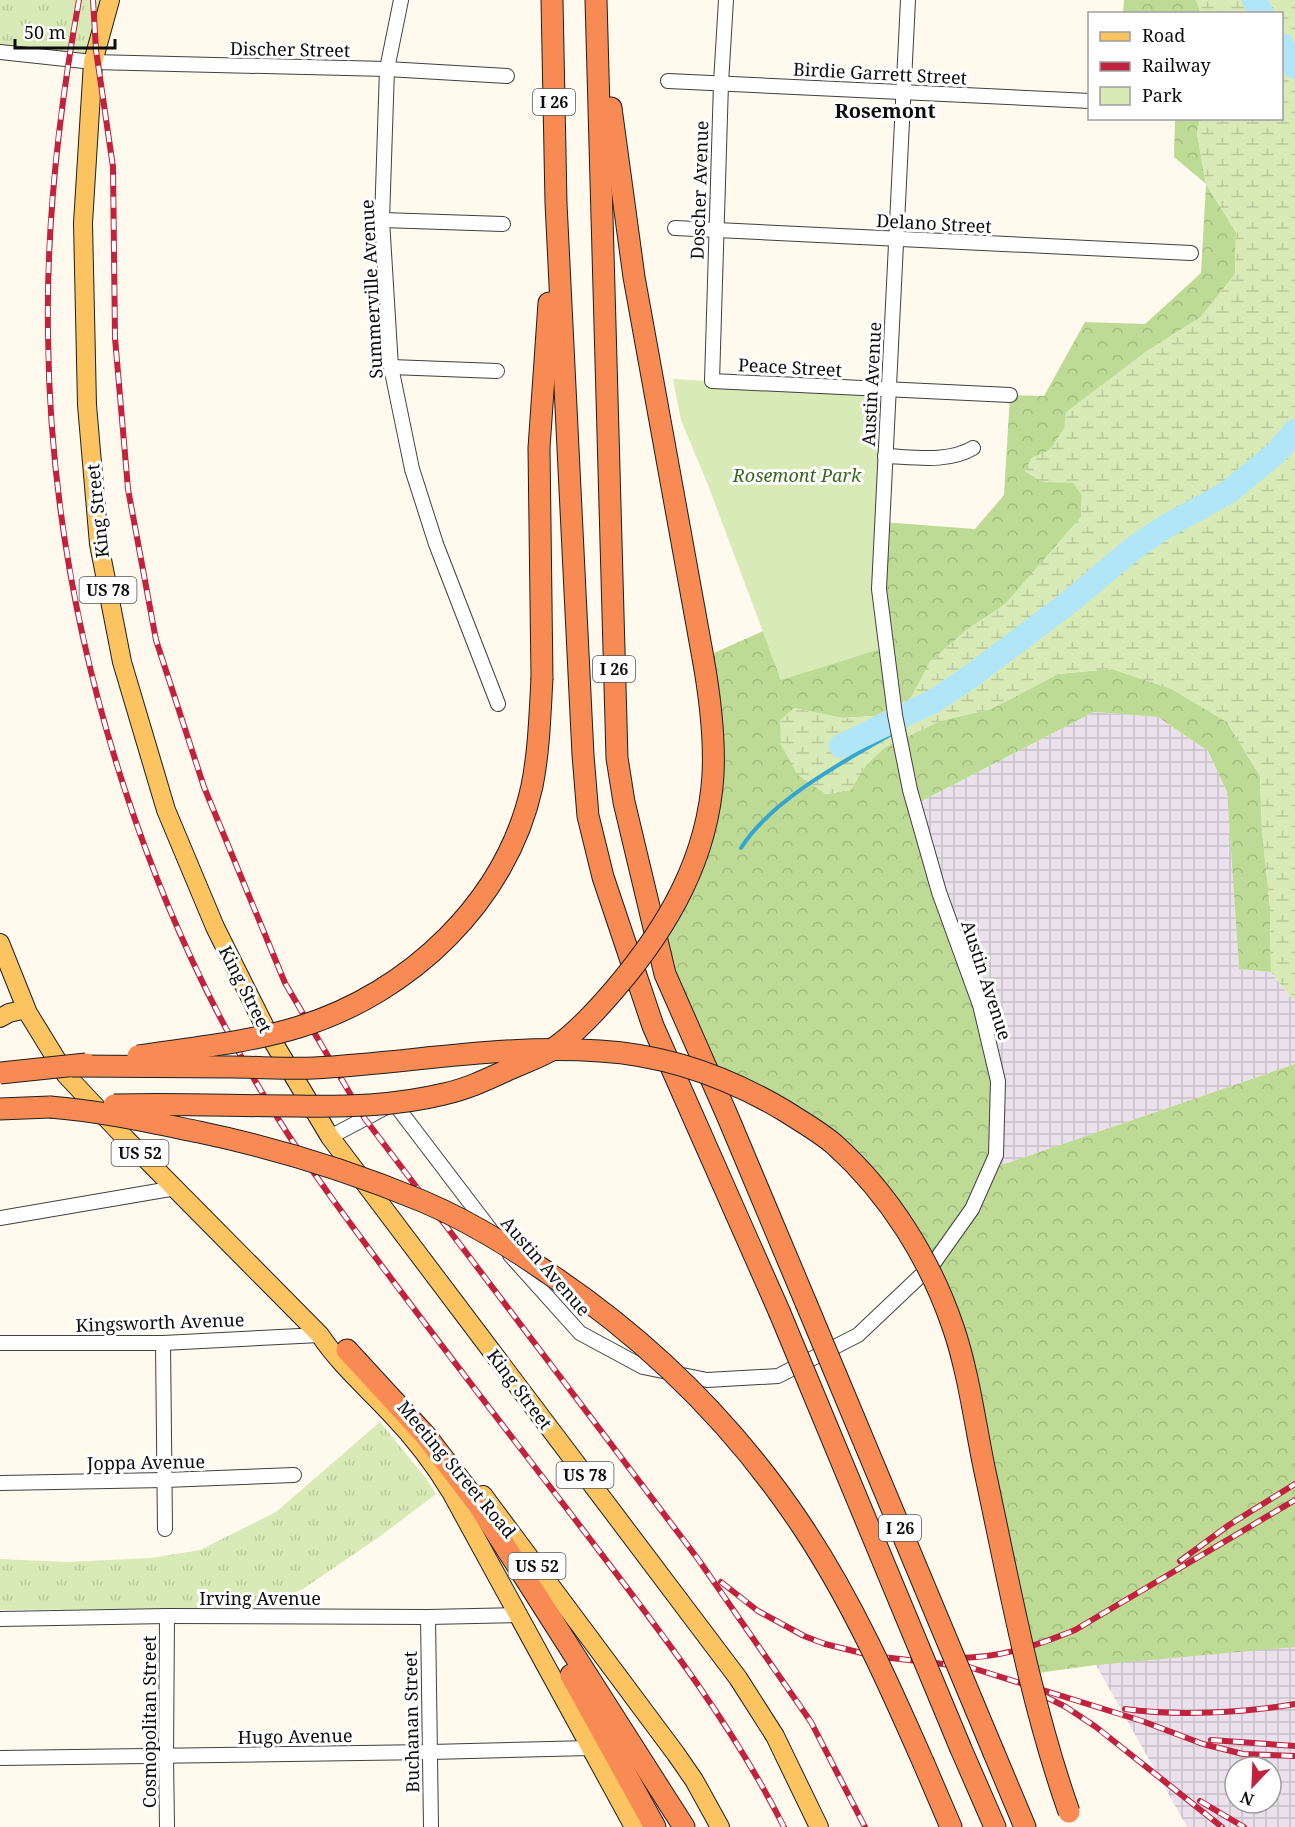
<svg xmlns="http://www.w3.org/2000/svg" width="1295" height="1827" viewBox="0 0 1295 1827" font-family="'Noto Serif',serif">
	<defs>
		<pattern id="industrial-grid" width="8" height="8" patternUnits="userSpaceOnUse" patternTransform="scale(1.5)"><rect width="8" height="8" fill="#eae1ec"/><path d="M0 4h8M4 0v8" fill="none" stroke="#c8c0c9"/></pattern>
		<pattern id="grass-tufts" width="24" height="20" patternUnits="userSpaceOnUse" patternTransform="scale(1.5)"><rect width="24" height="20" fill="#d8eab6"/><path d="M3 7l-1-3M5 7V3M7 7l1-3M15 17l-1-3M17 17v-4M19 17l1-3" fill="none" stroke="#b8c89b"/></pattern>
		<pattern id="forest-crowns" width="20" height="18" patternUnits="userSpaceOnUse" patternTransform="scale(1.5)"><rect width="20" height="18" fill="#bddb95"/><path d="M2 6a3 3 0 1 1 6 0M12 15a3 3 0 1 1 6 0" fill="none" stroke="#a1bb7f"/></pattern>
		<pattern id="wetland-marsh" width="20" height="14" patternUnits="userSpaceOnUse" patternTransform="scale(1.5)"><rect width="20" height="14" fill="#d8eab6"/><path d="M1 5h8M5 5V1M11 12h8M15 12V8" fill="none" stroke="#b8c89b"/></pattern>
	</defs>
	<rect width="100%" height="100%" fill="#fff9ee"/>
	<g fill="url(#industrial-grid)" fill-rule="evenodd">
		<path d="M 1094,712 L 1158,717 L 1208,751 L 1227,792 L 1239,969 L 1271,972 L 1291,998 L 1295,999 L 1295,1064 L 990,1169 L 914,805 Z"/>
		<path d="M 1295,1232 L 1295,1827 L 1187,1827 L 1096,1665 ZM 1235,1767 L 1271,1767 L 1271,1803 L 1235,1803 Z"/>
	</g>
	<g fill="url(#grass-tufts)">
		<path d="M 0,0 L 110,0 L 93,62 L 0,52 Z"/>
		<path d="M 380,1422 L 425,1477 L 436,1494 L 379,1537 L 303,1589 L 256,1608 L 0,1610 L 0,1559 L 66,1562 L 151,1558 L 200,1550 L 276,1512 Z"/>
	</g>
	<g fill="url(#forest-crowns)">
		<path d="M 1124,0 L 1196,0 L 1201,13 L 1123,13 Z"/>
		<path d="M 1175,119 L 1200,119 L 1197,133 L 1206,184 L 1236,232 L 1235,274 L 1201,317 L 1144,353 L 1064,429 L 1050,450 L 1032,458 L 1025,471 L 1043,482 L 1073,482 L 1082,495 L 1081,517 L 1005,605 L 969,628 L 930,662 L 911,698 L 875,716 L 842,718 L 794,708 L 797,774 L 826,794 L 850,790 L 866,765 L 885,747 L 940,721 L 991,709 L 1058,674 L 1112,669 L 1172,689 L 1227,722 L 1260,776 L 1262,830 L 1270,907 L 1271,972 L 1239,969 L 1227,792 L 1208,751 L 1158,717 L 1094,712 L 914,805 L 998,1081 L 990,1169 L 1295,1064 L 1295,1647 L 1096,1665 L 1030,1674 L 954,1330 L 854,1164 L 708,1071 L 656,936 L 707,814 L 703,658 L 763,631 L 781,680 L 882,522 L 975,529 L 1004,495 L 1010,395 L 1044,396 L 1085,322 L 1145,324 L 1201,273 L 1206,184 L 1174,157 Z"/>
	</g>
	<path fill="url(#wetland-marsh)" d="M 1196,0 L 1295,0 L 1295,999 L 1291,998 L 1271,972 L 1270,907 L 1262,830 L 1260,776 L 1227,722 L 1172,689 L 1112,669 L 1058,674 L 991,709 L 940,721 L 885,747 L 866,765 L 851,790 L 826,794 L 797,774 L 781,745 L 780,720 L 794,708 L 842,718 L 875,716 L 911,698 L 930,662 L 969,628 L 1005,604 L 1081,517 L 1082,495 L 1073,483 L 1043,482 L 1025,471 L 1032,458 L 1050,450 L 1064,429 L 1066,412 L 1144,353 L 1201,317 L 1235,274 L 1236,232 L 1206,184 L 1197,133 L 1200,119 L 1282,118 L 1282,14 L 1201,13 Z"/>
	<path fill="#d8eab6" d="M 673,379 L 888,390 L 879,589 L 887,647 L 781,680 L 708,485 L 681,420 Z"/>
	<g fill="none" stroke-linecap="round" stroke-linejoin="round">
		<g stroke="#36a6d1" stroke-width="4">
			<path d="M 901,728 L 1017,651 L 1231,482"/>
			<path d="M 741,848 C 771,800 846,760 895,732"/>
		</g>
		<g stroke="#b1e6f8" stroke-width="24">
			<path d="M 1254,0 L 1262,14"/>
			<path d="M 1282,45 L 1295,67"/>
			<path d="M 841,746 L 934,701 L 974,674 L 1068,603 L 1135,547 L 1165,527 L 1227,493 L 1275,454 L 1295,431"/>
		</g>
		<defs>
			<g id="minor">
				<path d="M 401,0 L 387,69 L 382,220 L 391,367 L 412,469 L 436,544 L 498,704"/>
				<path d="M 726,0 L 721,83 L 712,381 L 1010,395"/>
				<path d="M 0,52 L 93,62 L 387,69 L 507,76"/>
				<path d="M 668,81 L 1090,101"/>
				<path d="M 382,220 L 503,224"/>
				<path d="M 675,228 L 1191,253"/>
				<path d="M 391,367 L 497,371"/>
				<path d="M 885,456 C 913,457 948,463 973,448"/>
				<path d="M 330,1137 L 394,1103 L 493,1233"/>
				<path d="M 0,1218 L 176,1188"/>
				<path d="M 510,1255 L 580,1333 L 643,1367 L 707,1380 L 778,1376 L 858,1335 L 933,1264 L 972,1209 L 996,1155 L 998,1081 L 980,1005 L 939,892 L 910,790 L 895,715 L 879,589 L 908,0"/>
				<path d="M 0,1343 L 163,1343 L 320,1335"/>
				<path d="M 163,1343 L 165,1529"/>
				<path d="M 0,1483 L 165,1480 L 294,1475"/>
				<path d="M 167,1616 L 166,1756 L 167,1827"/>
				<path d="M 428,1617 L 431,1827"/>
				<path d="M 0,1619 L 167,1616 L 428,1617 L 519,1615"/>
				<path d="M 0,1758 L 430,1752 L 591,1748"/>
			</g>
			<g id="major">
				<path d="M 110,0 L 93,62 L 83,223 L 87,405 L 99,544 L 122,662 L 166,810 L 215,927 L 269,1035 L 330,1137 L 738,1678 L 775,1736 L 819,1827"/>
				<path d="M 0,943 L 28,1013 L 66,1075 L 126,1139 L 320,1335 C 340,1365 367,1388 391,1414 C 414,1438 434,1464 451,1492 L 634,1827"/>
				<path d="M 0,1018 L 9,1013 L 26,1009"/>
				<path d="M 483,1495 L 676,1754 L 694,1780 L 720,1827"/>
			</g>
			<g id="highway">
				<path d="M 552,0 L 556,203 L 583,755 L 588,816 L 603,877 L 653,1026 L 779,1311"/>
				<path d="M 596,0 L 617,758 L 624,802 L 665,974 L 727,1115 L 806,1303"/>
				<path d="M 611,108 L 634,277 L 703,658"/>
				<path d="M 542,678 L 539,448 L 549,303"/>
				<path d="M 0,1109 L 50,1107"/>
				<path d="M 347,1350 L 426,1436 L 478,1504 L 684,1827"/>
				<path d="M 571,1675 L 655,1827"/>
				<path d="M 961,1749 L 995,1827"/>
				<path d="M 994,1753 L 1025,1827"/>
				<path d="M 924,1764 L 951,1827"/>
			</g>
		</defs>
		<use href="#minor" stroke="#404040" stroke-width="16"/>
		<use href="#major" stroke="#1e1e1e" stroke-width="20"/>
		<use href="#highway" stroke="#1e1e1e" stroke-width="23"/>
		<use href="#minor" stroke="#fff" stroke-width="14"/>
		<use href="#major" stroke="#fcc361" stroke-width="18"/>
		<use href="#highway" stroke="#f88a53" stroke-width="21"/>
		<defs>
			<g id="rail">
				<path d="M 79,0 C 59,111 46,222 48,335 C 51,636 154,954 331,1197 C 415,1313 503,1425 590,1539 C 660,1631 732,1724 784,1827"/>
				<path d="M 93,0 L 96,50 L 113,167 L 115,338 L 128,489 L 156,640 L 204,787 L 285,983 L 365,1119 L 698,1559 L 811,1722 L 865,1827"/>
				<path d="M 1180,1561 L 1229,1525 L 1295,1484"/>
				<path d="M 721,1582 L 758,1611 L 804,1636 L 825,1644 L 874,1656 L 969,1667 L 1142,1721 L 1203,1744 L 1243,1754 L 1295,1756"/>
				<path d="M 954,1658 C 1000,1658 1033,1647 1075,1630 L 1295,1500"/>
				<path d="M 1044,1696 L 1066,1707 L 1096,1727 L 1222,1827"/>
				<path d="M 1125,1709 C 1175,1716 1245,1713 1295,1704"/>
				<path d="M 1211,1740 L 1295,1746"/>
				<path d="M 1200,1801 L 1244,1827"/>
			</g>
		</defs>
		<use href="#rail" stroke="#c1223d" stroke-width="6"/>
		<use href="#rail" stroke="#fff" stroke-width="4" stroke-dasharray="11" stroke-linecap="butt"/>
		<defs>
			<g id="highway-bridge">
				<path d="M 138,1056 C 191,1048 247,1043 299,1027 C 410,993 507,901 532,786 C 539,751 540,714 542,678"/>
				<path d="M 72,1066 C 125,1066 178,1067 231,1067 C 258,1067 286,1069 314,1068 C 409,1063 504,1044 600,1051 C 667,1055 728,1077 785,1111 C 802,1122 820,1132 835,1145 C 889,1194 930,1259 953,1327 C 968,1370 975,1423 984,1467 C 1009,1583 1030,1701 1069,1812"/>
				<path d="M 0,1073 L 86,1064"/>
				<path d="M 114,1105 C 174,1103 235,1106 295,1106 C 345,1107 395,1106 444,1094 C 468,1089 490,1078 512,1068 C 525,1062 541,1057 553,1049 C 577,1032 596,1011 615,989 C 668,927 708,858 713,775 C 715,735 710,697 703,658"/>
				<path d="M 50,1107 C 101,1111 150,1122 199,1132 C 275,1148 350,1171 422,1201 C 467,1220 508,1245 548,1273 C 650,1341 734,1424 802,1526 C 852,1601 888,1682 924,1764"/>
				<path d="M 806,1303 L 994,1753"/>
				<path d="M 779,1311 L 961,1749"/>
			</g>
		</defs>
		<use href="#highway-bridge" stroke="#1e1e1e" stroke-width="23" stroke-linecap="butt"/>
		<use href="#highway-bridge" stroke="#f88a53" stroke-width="21"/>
	</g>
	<g text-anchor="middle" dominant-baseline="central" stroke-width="6" stroke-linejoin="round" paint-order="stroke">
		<g fill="#fff" stroke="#565656" stroke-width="1.5">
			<rect x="533" y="89" width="42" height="26" rx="4.5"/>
			<rect x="79.5" y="577" width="57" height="26" rx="4.5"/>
			<rect x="593" y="656" width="42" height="26" rx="4.5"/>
			<rect x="111.5" y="1140" width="57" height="26" rx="4.5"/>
			<rect x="556.5" y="1462" width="57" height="26" rx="4.5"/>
			<rect x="879" y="1515" width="42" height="26" rx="4.5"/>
			<rect x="508.5" y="1553" width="57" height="26" rx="4.5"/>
		</g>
		<g font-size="16" font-weight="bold" fill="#0d0d0d">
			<text x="554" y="102">I 26</text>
			<text x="108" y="590">US 78</text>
			<text x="614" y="669">I 26</text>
			<text x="140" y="1153">US 52</text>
			<text x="585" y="1475">US 78</text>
			<text x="900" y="1528">I 26</text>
			<text x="537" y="1566">US 52</text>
		</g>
		<g font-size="18" fill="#0d0d0d" stroke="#fff">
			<text transform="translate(290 49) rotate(1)">Discher Street</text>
			<text transform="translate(880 73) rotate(3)">Birdie Garrett Street</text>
			<text transform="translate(699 190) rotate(-88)">Doscher Avenue</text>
			<text transform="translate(934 223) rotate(3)">Delano Street</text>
			<text transform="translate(371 289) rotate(-93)">Summerville Avenue</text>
			<text transform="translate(790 367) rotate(3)">Peace Street</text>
			<text transform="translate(871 384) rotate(-87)">Austin Avenue</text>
			<text transform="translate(97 511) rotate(-96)">King Street</text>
			<text transform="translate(987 980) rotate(72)">Austin Avenue</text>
			<text transform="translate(246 989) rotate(63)">King Street</text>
			<text transform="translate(546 1266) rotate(49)">Austin Avenue</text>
			<text transform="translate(160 1322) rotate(-2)">Kingsworth Avenue</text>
			<text transform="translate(520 1389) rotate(53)">King Street</text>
			<text transform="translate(146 1462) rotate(-1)">Joppa Avenue</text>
			<text transform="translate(457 1469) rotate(50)">Meeting Street Road</text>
			<text x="260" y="1598">Irving Avenue</text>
			<text transform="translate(149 1722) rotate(-90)">Cosmopolitan Street</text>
			<text transform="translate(411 1722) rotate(-91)">Buchanan Street</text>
			<text transform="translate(295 1736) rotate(-1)">Hugo Avenue</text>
		</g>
		<g font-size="18" font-style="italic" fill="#35671c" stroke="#fff">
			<text x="797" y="475">Rosemont Park</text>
		</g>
		<g font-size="20" font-weight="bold" fill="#0d0d0d" stroke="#fff">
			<text x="885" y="110">Rosemont</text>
		</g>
	</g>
	<rect x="1088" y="12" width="195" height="108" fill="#ffffff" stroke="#9e9e9e" stroke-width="1.5"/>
	<rect x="1100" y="32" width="30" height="9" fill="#fcc361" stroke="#9e9e9e" stroke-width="1.5"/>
	<text x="1142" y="42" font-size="18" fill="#0d0d0d">Road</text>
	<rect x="1100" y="62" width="30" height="9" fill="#c1223d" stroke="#9e9e9e" stroke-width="1.5"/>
	<text x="1142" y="72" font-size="18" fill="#0d0d0d">Railway</text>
	<rect x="1100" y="87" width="30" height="18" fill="#d8eab6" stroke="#9e9e9e" stroke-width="1.5"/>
	<text x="1142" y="102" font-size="18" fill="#0d0d0d">Park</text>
	<g transform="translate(1253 1785) rotate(203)"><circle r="28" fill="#ffffff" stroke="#9e9e9e" stroke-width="1.5"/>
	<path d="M0-4.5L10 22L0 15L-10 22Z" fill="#c1223d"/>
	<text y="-9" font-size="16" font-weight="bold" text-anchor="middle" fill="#0d0d0d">N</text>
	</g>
	<path d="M15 39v9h100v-9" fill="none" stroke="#0d0d0d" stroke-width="3"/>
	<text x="24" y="39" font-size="18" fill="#0d0d0d" stroke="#ffffff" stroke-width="4.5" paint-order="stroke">50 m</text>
</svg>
